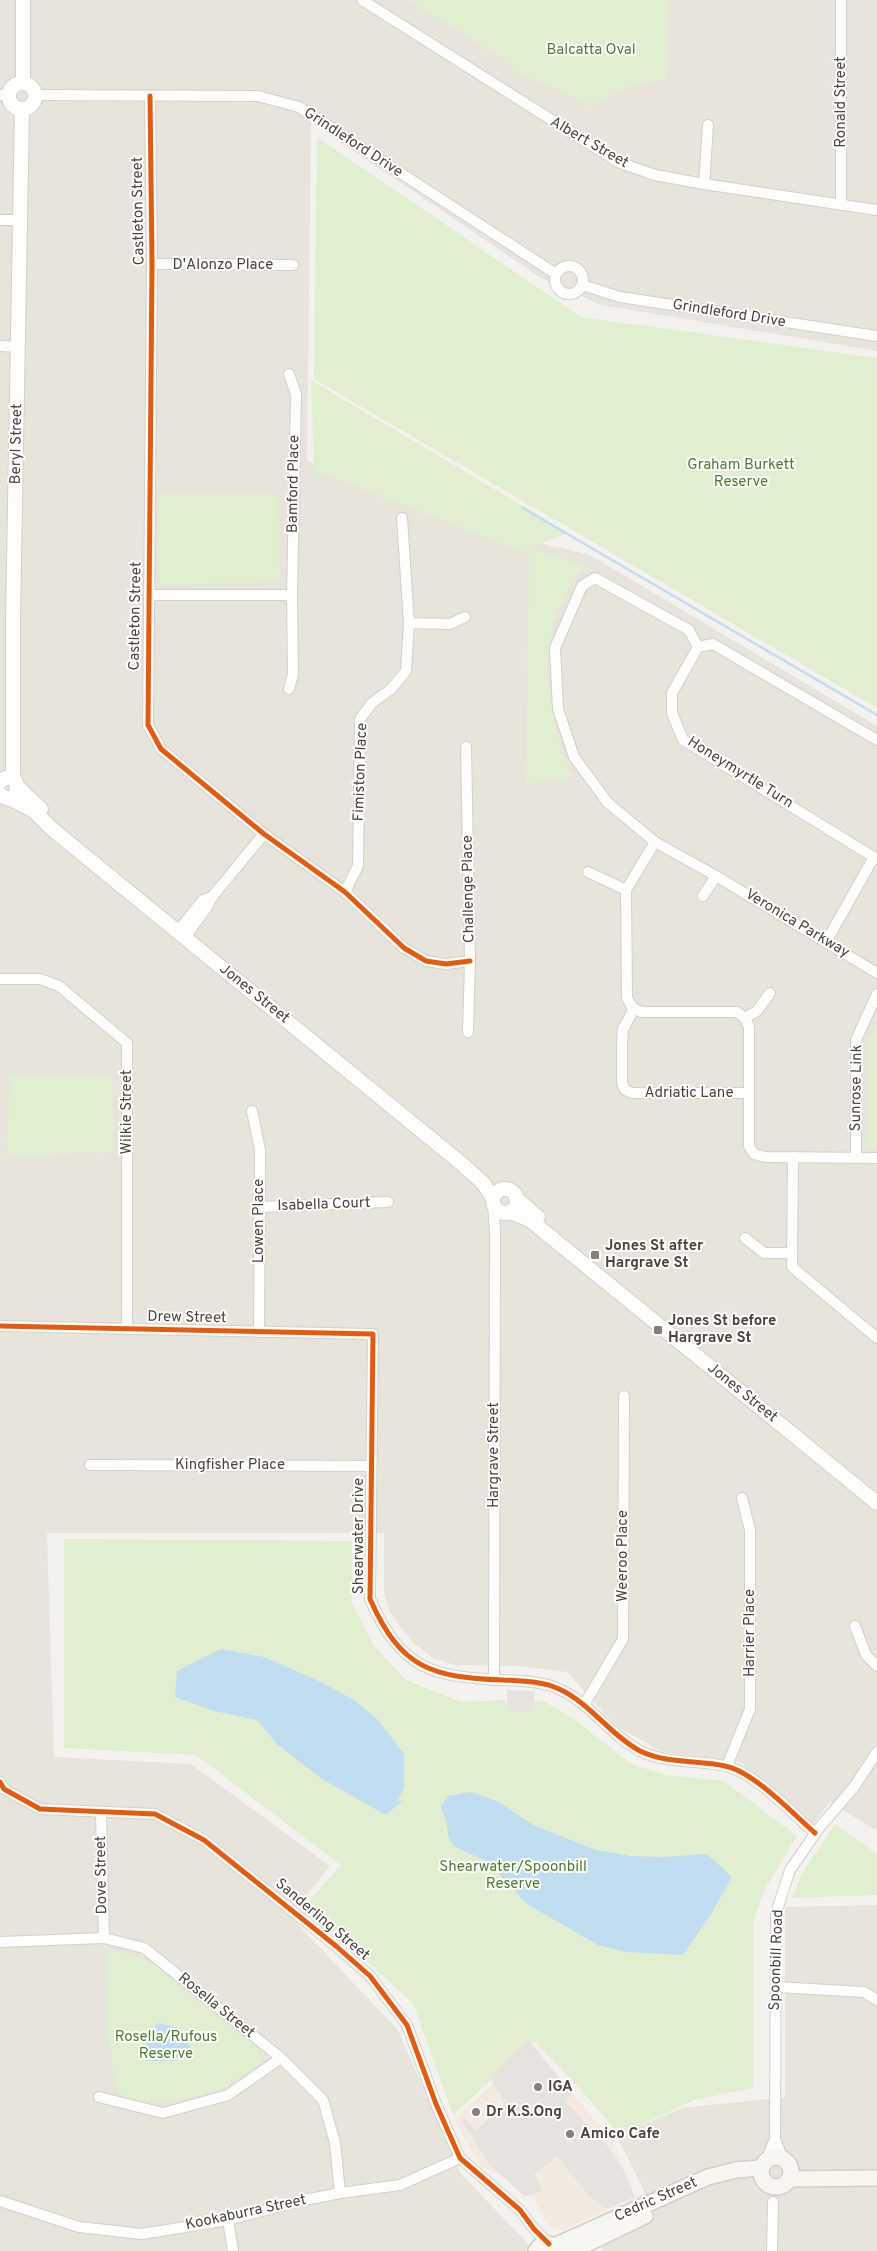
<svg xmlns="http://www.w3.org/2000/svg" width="877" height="2251" viewBox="0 0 877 2251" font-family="Overpass,sans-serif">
	<rect width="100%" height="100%" fill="#f4f2ee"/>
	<g fill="#e7e4dc">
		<path d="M 0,0 L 877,0 L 877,351 L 601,305 L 541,278 L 311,122 L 307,461 L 480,529 L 590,555 L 877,726 L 877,1831 L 830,1802 L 813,1824 L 741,1762 L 662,1752 L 615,1725 L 567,1672 L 518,1666 L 455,1665 L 433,1658 L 414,1644 L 401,1628 L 389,1610 L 384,1593 L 384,1533 L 47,1533 L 54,1757 L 191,1764 L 330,1866 L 290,1916 L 398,2030 L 461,2174 L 531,2247 L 524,2251 L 0,2251 Z"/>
		<path d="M 877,1905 L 877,2251 L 603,2251 L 589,2221 L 645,2193 L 617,2136 L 682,2108 L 785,2097 L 785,1907 Z"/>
	</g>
	<path fill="#f3ebdf" d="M 534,2046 L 613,2142 L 635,2197 L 563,2230 L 550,2227 L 535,2201 L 508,2176 L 481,2168 L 454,2119 Z"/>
	<g fill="#e1eecf">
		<path d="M 409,0 L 670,0 L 666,80 L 634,84 L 591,105 L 515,71 L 501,58 Z"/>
		<path d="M 317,137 L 581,317 L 877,358 L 877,708 L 314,379 Z"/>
		<path d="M 311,380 L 568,533 L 530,548 L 598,572 L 581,570 C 530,645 545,698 572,779 L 526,784 L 529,549 L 525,553 L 314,470 Z"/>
		<path d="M 158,494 L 278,494 L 280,582 L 158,585 Z"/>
		<path d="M 877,1021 L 877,1148 L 866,1148 L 867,1045 Z"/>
		<path d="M 10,1075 L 112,1075 L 114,1152 L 7,1156 Z"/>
		<path d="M 64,1539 L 352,1541 L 352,1603 L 374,1646 L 406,1680 L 461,1702 L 506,1700 L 507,1711 L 533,1711 L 534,1701 L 545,1702 L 571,1717 L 631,1764 L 666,1775 L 724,1781 L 797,1836 L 764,1891 L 753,1921 L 753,2088 L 694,2100 L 620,2135 L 580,2089 L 534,2041 L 453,2115 L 413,2003 L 305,1906 L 341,1865 L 196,1755 L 64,1748 Z"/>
		<path d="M 835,1824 L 877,1854 L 877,1895 L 792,1898 L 802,1873 Z"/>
		<path d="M 109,1952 L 128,1953 L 154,1964 L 259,2050 L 262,2062 L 224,2088 L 183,2100 L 138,2102 L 123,2096 L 116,2089 L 108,2031 Z"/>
	</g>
	<g fill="#e6e3df">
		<path d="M 507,1690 L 535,1691 L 533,1711 L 507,1711 Z"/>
		<path d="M 528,2040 L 573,2094 L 565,2101 L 609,2148 L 624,2171 L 635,2197 L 607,2209 L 589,2196 L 557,2156 L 534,2175 L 543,2191 L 524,2196 L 490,2165 L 462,2121 L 464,2117 L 476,2131 L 505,2102 L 490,2077 Z"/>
	</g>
	<g fill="#c0ddf1">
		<path d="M 221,1649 L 264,1657 L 323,1683 L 354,1700 L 378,1720 L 404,1754 L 404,1788 L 396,1802 L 403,1800 L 386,1815 L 322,1779 L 277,1744 L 257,1720 L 214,1711 L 175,1697 L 177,1671 Z"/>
		<path d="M 471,1792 L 497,1801 L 533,1825 L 596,1850 L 631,1856 L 662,1857 L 707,1854 L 732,1877 L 711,1914 L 683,1955 L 626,1952 L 598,1945 L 527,1904 L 506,1882 L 491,1863 L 455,1847 L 449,1839 L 446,1820 L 441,1807 L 448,1796 Z"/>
		<path d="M 158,2023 L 178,2028 L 191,2048 L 172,2061 L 146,2061 L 146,2037 Z"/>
	</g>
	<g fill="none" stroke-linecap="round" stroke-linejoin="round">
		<path stroke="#c0ddf1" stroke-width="2.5" d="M 523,508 L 877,715"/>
		<defs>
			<g id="minor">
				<path d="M 362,0 L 618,162 L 655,175 L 704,184 L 877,210"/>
				<path d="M 0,95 L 9,94"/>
				<path d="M 34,95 L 258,96 L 299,107 L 556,274"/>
				<path d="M 150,96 L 152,264 L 148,725 L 161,749 L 264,834 L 345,892 L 404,948 L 426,961 L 446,964 L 470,961"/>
				<path d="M 704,184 L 708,125"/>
				<path d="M 841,205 L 841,0"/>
				<path d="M 0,220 L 19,220"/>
				<path d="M 152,264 L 293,265"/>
				<circle cx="569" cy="280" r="14"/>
				<path d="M 582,285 L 620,297 L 877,336"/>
				<path d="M 0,346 L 19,347"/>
				<path d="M 289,374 L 296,394 L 292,595 L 293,674 L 289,689"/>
				<path d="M 149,595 L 292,595"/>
				<path d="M 409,623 L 450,624 L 465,617"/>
				<path d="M 698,647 L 689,630 L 595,578 L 582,586 L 555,648 L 558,709 L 574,757 L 608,803 L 655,842 L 716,876 L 877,973"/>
				<path d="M 877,740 L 713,644 L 698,647 L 672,693 L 672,713 L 683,740 L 877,859"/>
				<path d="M 466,747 L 470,961 L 468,1032"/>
				<path d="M 655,842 L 626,890 L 627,998 L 632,1007 L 641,1012 L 737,1012 L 745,1018 L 749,1027 L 749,1146 L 754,1154 L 765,1157 L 877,1158"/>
				<path d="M 588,872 L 626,890"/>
				<path d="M 345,892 L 358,866 L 360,719 L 372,703 L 391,689 L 406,671 L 409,623 L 402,518"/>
				<path d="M 703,896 L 716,876"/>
				<path d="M 178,931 L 203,900 L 212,897"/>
				<path d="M 185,937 L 207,907 L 212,897 L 264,834"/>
				<path d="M 826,942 L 874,857"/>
				<path d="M 0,979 L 40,979 L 59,986 L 127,1043 L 127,1329"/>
				<path d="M 634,1009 L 623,1029 L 622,1042 L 622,1083 L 625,1090 L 632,1093 L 748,1093"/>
				<path d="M 745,1018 L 757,1011 L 770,993"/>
				<path d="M 252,1111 L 260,1150 L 259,1332"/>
				<path d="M 793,1157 L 792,1267 L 877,1338"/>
				<path d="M 856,1157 L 856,1040 L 877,994"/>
				<path d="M 493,1205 L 495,1231 L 494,1680"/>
				<path d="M 259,1207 L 388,1202"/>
				<path d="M 745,1238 L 764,1253 L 792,1253"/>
				<path d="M 0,1326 L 373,1334 L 370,1599 C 401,1669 431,1677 503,1680 C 521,1681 542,1681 559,1689 C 590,1703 610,1735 640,1751 C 667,1764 697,1760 725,1766 C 753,1771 793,1814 815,1833"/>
				<path d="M 90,1465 L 371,1466"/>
				<path d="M 855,1626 L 866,1655 L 877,1666"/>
				<path d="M 584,1705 L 623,1639 L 624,1396"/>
				<path d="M 727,1766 L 750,1709 L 750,1530 L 742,1498"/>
				<path d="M 0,1782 L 4,1789 L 40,1809 L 155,1814 L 204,1840 L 336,1946 L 370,1976 L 407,2025 L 436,2104 L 460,2158 L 520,2210 L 534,2229 L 549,2244"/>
				<path d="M 101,1813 L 104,1938"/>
				<path d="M 0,1942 L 104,1938 L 144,1948 L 281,2058 L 323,2100 L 335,2143 L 340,2193"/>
				<path d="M 776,1987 L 864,1992 L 877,2000"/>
				<path d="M 99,2097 L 163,2113 L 228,2095 L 281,2058"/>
				<path d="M 767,2159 L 775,2139"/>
				<path d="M 783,2159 L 775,2139 L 776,1913 L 790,1870 L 819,1828 L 854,1787 L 877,1752"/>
				<path d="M 0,2201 L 79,2227 L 142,2234 L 228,2220 L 300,2201 L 340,2193 L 400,2185 L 460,2158"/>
				<path d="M 228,2220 L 233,2251"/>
				<path d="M 772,2251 L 773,2202"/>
			</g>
			<g id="tertiary">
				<path d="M 23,83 L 23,0"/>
				<circle cx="22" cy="96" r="13"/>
				<path d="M 13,779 L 13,619 L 22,109"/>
				<path d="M 0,782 C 22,761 23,815 0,794"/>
				<path d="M 18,787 L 41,809"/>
				<path d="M 9,798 L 34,811 L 52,829 L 462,1164 L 483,1183 L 493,1198"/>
				<circle cx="505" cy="1201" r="12"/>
				<path d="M 516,1198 L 538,1217"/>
				<path d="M 510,1212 L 530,1220 L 877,1503"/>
			</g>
			<g id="secondary">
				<circle cx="776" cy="2172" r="15"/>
				<path d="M 789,2179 L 877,2178"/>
				<path d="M 554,2246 L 708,2177 L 736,2170 L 761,2168"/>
				<path d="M 536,2251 C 542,2241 553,2242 559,2251"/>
				<path d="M 572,2251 L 645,2216"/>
			</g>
		</defs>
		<use href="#minor" stroke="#d2d0cb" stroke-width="12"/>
		<use href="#tertiary" stroke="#d2d0cb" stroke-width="16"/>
		<use href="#secondary" stroke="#d3cfc5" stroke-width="18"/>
		<use href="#minor" stroke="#fdfdfc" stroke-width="10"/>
		<use href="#tertiary" stroke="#fdfdfc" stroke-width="14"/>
		<use href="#secondary" stroke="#f7f6f1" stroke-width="15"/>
		<defs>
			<g id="cycleway">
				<path d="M 150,96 L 152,264 L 148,725 L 161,749 L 264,834 L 345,892 L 404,948 L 426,961 L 446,964 L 470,961"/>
				<path d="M 0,1326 L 373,1334 L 370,1599 C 401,1669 431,1677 503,1680 C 521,1681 542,1681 559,1689 C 590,1703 610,1735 640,1751 C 667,1764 697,1760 725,1766 C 753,1771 793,1814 815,1833"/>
				<path d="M 0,1782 L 4,1789 L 40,1809 L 155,1814 L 204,1840 L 336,1946 L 370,1976 L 407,2025 L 436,2104 L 460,2158 L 520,2210 L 534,2229 L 549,2244"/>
			</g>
		</defs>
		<use href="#cycleway" stroke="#fff" stroke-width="8"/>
		<use href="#cycleway" stroke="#e8590c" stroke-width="5"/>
	</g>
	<g fill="#868178" stroke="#fff" stroke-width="2">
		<rect x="590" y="1250" width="10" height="10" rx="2.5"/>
		<rect x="653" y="1325" width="10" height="10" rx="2.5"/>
		<circle cx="538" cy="2087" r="5"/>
		<circle cx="476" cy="2112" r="5"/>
		<circle cx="570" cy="2134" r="5"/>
	</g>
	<g text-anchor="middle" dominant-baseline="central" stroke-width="4" stroke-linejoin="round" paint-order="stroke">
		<g font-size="15" fill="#4a7f2a" stroke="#fff">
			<text x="591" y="50">Balcatta Oval</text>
			<text x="741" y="465">Graham Burkett<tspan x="741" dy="17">Reserve</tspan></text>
			<text x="513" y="1867">Shearwater/Spoonbill<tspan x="513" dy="17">Reserve</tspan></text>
			<text x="166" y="2037">Rosella/Rufous<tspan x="166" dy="17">Reserve</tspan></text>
		</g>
		<g font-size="15" fill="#4b4439" stroke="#fff">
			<text transform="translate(841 102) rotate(-90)">Ronald Street</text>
			<text transform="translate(353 143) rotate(33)">Grindleford Drive</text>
			<text transform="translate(589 143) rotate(30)">Albert Street</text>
			<text transform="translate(139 211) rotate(-91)">Castleton Street</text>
			<text x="223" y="265">D'Alonzo Place</text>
			<text transform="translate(729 314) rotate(9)">Grindleford Drive</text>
			<text transform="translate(17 444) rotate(-89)">Beryl Street</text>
			<text transform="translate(294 484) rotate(-89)">Bamford Place</text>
			<text transform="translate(136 616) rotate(-89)">Castleton Street</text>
			<text transform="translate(361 772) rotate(-88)">Fimiston Place</text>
			<text transform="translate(740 773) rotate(32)">Honeymyrtle Turn</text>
			<text transform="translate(469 889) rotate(-91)">Challenge Place</text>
			<text transform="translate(797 924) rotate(31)">Veronica Parkway</text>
			<text transform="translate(254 994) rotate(39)">Jones Street</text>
			<text transform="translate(857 1088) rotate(-89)">Sunrose Link</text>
			<text x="689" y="1093">Adriatic Lane</text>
			<text transform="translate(127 1112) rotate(-90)">Wilkie Street</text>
			<text transform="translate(324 1205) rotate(-2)">Isabella Court</text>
			<text transform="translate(259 1221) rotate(-90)">Lowen Place</text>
			<text transform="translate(187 1318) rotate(1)">Drew Street</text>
			<text transform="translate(742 1393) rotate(39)">Jones Street</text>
			<text transform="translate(494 1455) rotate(-90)">Hargrave Street</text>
			<text x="230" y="1465">Kingfisher Place</text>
			<text transform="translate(359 1536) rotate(-90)">Shearwater Drive</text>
			<text transform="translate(623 1556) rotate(-90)">Weeroo Place</text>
			<text transform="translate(750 1633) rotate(-90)">Harrier Place</text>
			<text transform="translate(102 1875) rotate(-91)">Dove Street</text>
			<text transform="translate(322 1920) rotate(40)">Sanderling Street</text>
			<text transform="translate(777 1960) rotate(-88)">Spoonbill Road</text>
			<text transform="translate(216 2006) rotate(39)">Rosella Street</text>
			<text transform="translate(656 2200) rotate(-24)">Cedric Street</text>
			<text transform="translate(246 2213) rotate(-12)">Kookaburra Street</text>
		</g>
		<g font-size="15" font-weight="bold" fill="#4b4439" stroke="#fff" text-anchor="start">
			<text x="605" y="1246">Jones St after<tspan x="605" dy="17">Hargrave St</tspan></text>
			<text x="668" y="1321">Jones St before<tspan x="668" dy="17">Hargrave St</tspan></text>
			<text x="548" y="2087">IGA</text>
			<text x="486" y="2112">Dr K.S.Ong</text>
			<text x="580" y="2134">Amico Cafe</text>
		</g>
	</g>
</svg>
